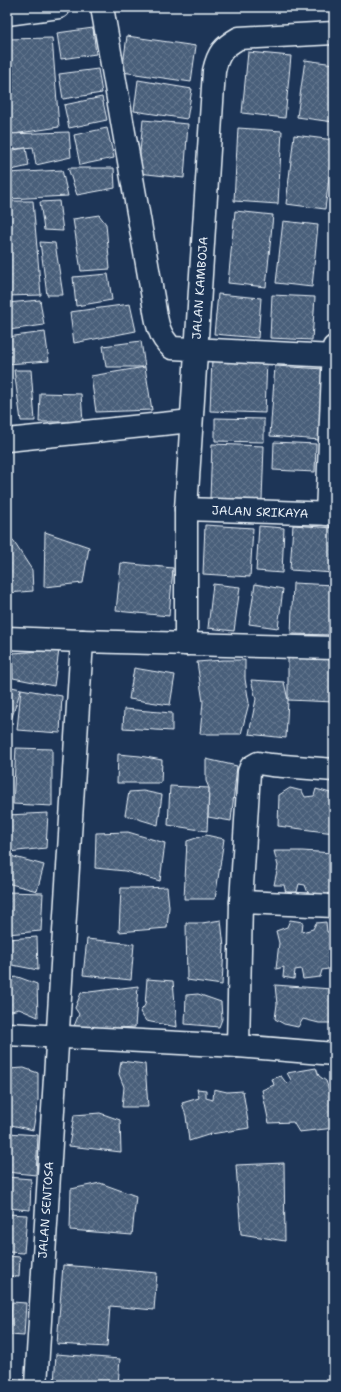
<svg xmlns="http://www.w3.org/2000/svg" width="341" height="1392" viewBox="0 0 341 1392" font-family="'Shantell Sans',sans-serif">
	<defs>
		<pattern id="building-cross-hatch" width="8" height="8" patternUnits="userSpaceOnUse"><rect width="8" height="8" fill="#495e7a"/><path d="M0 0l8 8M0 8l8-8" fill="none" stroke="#63768e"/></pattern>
	</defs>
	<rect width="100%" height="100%" fill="#1d3557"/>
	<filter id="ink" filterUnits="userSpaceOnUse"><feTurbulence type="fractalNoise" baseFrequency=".025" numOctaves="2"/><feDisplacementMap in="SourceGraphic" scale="8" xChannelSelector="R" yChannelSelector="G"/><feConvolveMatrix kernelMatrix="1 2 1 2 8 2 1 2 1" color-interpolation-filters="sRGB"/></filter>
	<g filter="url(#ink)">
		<g fill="url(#building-cross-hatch)" stroke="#e8f1f8">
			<path d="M 93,28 L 96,54 L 61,59 L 57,33 Z"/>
			<path d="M 127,36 L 196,46 L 191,82 L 122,72 Z"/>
			<path d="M 52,38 L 59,127 L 7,135 L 7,39 Z"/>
			<path d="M 248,52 L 291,56 L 285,118 L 242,113 Z"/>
			<path d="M 305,60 L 334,64 L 333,122 L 297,117 Z"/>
			<path d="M 98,69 L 102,93 L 63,99 L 59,74 Z"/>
			<path d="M 138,80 L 192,89 L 187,119 L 134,111 Z"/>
			<path d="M 102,97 L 107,120 L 69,128 L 64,105 Z"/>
			<path d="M 143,120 L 188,124 L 184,178 L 138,173 Z"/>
			<path d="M 107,128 L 114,158 L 80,165 L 74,135 Z"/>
			<path d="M 238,128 L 282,131 L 278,204 L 234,201 Z"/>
			<path d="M 69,132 L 71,157 L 36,165 L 33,147 L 7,150 L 7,134 Z"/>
			<path d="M 294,135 L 334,140 L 325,209 L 286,204 Z"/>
			<path d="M 26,148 L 29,166 L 7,171 L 7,151 Z"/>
			<path d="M 68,168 L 114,168 L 115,188 L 77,195 Z"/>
			<path d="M 62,170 L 68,196 L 7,199 L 7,173 Z"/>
			<path d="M 7,201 L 33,201 L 41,295 L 7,296 Z"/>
			<path d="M 59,201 L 63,231 L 44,230 L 40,202 Z"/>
			<path d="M 235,211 L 273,215 L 266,287 L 228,283 Z"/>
			<path d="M 99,215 L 106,224 L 110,269 L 81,271 L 73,219 Z"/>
			<path d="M 283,221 L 318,225 L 312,287 L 276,283 Z"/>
			<path d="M 40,242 L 55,243 L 63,295 L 47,295 Z"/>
			<path d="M 108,274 L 112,300 L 76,306 L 73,277 Z"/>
			<path d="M 218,294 L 261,298 L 258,338 L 214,334 Z"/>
			<path d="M 272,295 L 315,297 L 312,340 L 270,338 Z"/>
			<path d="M 40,300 L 44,325 L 9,330 L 7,303 Z"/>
			<path d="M 130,304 L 136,331 L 74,343 L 70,312 Z"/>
			<path d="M 45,332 L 49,361 L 7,364 L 7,337 Z"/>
			<path d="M 141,341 L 145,367 L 106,367 L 103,346 Z"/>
			<path d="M 212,358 L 267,359 L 265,413 L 210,411 Z"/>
			<path d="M 275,366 L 324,369 L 320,440 L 270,436 Z"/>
			<path d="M 145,367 L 152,410 L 96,412 L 91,376 Z"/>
			<path d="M 14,370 L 31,370 L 35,421 L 21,421 Z"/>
			<path d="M 40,393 L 81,394 L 83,422 L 39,422 Z"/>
			<path d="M 215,418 L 264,419 L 264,442 L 215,441 Z"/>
			<path d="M 274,442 L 316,444 L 315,472 L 273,470 Z"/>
			<path d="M 212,444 L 264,446 L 262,500 L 210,498 Z"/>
			<path d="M 205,525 L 253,528 L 250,577 L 203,574 Z"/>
			<path d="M 293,525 L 334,528 L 334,573 L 290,570 Z"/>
			<path d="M 259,526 L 284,528 L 282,573 L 256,571 Z"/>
			<path d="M 45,532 L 89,547 L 83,583 L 44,587 Z"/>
			<path d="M 7,536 L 12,539 L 32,570 L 33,591 L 7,593 Z"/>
			<path d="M 121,563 L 173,568 L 169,616 L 116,611 Z"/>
			<path d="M 293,583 L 334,585 L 333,635 L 291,634 Z"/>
			<path d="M 213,584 L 240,587 L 234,631 L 208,628 Z"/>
			<path d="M 255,584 L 283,589 L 278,628 L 249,624 Z"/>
			<path d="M 59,650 L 54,686 L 13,678 L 12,653 Z"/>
			<path d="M 288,658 L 334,659 L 334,702 L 288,700 Z"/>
			<path d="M 223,660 L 245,660 L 245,679 L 249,703 L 241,734 L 200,734 L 203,702 L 197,662 Z"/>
			<path d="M 134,668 L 175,675 L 170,705 L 129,699 Z"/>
			<path d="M 251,680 L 284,682 L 288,700 L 286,738 L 249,734 L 256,699 Z"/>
			<path d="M 7,686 L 21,689 L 10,723 L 7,723 Z"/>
			<path d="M 21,689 L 62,696 L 60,733 L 17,730 Z"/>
			<path d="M 124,709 L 172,713 L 172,731 L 123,728 Z"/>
			<path d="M 16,748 L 52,749 L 52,806 L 13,804 Z"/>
			<path d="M 118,754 L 140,756 L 162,760 L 161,783 L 117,783 Z"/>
			<path d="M 206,759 L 237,766 L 231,821 L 208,817 L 209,788 L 206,781 Z"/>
			<path d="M 170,786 L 209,788 L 207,831 L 168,825 Z"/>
			<path d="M 290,788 L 302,791 L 305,797 L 314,796 L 316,789 L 334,794 L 334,833 L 278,826 L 279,795 Z"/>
			<path d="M 143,791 L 162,795 L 158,825 L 125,815 L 129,792 Z"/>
			<path d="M 48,813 L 46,848 L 8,852 L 7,815 Z"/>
			<path d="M 128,832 L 165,843 L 160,881 L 125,871 L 95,868 L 96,833 Z"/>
			<path d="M 206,835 L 224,839 L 215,899 L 184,899 L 187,841 Z"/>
			<path d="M 274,851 L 302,851 L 334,853 L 334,899 L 308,893 L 305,885 L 299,884 L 297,892 L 286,893 L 284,885 L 274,885 L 278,866 Z"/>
			<path d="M 7,855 L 44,865 L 37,891 L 7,883 Z"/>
			<path d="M 167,887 L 169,907 L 167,928 L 119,932 L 121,888 L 143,888 Z"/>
			<path d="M 7,892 L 43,893 L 41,931 L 7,934 Z"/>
			<path d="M 221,920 L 224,947 L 222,985 L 187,980 L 186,923 L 202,923 Z"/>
			<path d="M 290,920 L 303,922 L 302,932 L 313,929 L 316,923 L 326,922 L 327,932 L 334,932 L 334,968 L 322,970 L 320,977 L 303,979 L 301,969 L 295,970 L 294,979 L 283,977 L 284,967 L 276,969 L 279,943 L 276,931 L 287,927 Z"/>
			<path d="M 37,937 L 38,970 L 7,964 L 7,939 Z"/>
			<path d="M 87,939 L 134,944 L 131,980 L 83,975 Z"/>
			<path d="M 18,977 L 37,984 L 38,1017 L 19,1009 L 7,1012 L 7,978 Z"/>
			<path d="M 147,979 L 173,981 L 177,1027 L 146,1021 L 140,1012 L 145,1005 Z"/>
			<path d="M 275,985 L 332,989 L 331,1023 L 319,1023 L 303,1019 L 298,1027 L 284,1024 L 275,1019 L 277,1004 Z"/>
			<path d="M 138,986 L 135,1027 L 72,1031 L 79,1014 L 75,1008 L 81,993 Z"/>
			<path d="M 198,994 L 221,1002 L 222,1019 L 219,1027 L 185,1024 L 186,995 Z"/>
			<path d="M 121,1061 L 145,1064 L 148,1107 L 122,1107 L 124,1087 L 119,1074 Z"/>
			<path d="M 24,1068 L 38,1073 L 38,1100 L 33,1130 L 7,1124 L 7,1069 Z"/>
			<path d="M 316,1068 L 319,1076 L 326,1081 L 330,1093 L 334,1096 L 334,1128 L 299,1132 L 293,1122 L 269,1123 L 262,1090 L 274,1085 L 272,1079 L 281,1076 L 287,1084 L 291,1080 L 287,1073 Z"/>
			<path d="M 197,1089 L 206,1090 L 206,1098 L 213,1100 L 214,1089 L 227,1092 L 243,1091 L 249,1128 L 211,1134 L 189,1141 L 186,1116 L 182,1103 L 199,1098 Z"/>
			<path d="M 100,1113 L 120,1120 L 121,1152 L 69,1146 L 74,1115 Z"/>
			<path d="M 8,1133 L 38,1135 L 36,1175 L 7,1172 Z"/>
			<path d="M 284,1163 L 285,1241 L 241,1234 L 236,1165 Z"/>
			<path d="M 7,1177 L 31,1179 L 30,1210 L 7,1208 Z"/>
			<path d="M 100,1183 L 136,1196 L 132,1235 L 70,1230 L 71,1189 Z"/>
			<path d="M 7,1214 L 27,1215 L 24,1253 L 7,1252 Z"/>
			<path d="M 7,1256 L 20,1257 L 19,1277 L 7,1276 Z"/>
			<path d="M 63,1265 L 157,1273 L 154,1310 L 110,1306 L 107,1347 L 57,1344 Z"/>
			<path d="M 7,1280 L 9,1280 L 7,1318 Z"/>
			<path d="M 12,1302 L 26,1303 L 24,1336 L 10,1335 Z"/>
			<path d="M 7,1339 L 10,1339 L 9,1363 L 7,1363 Z"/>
			<path d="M 56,1354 L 120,1359 L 118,1385 L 78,1385 L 54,1383 Z"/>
			<path d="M 7,1378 L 22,1379 L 22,1385 L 7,1385 Z"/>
		</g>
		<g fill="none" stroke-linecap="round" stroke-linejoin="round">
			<defs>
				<g id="minor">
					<path d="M 102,7 L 153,298 C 156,317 157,335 172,348 L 334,356"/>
					<path d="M 7,14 L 59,7"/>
					<path d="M 7,440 L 191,421"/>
					<path d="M 186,509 L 334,514"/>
					<path d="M 327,514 L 334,347"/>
					<path d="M 7,638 L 82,641"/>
					<path d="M 186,644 L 186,509 L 214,71 C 218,53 223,47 239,38 L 334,33"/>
					<path d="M 241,902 L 334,906"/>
					<path d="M 7,1034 L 238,1046 L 334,1054"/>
					<path d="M 238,1046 L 241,902 L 249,772 L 251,767 L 258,763 L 271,765 L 334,770"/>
					<path d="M 36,1385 L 82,641 L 334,648"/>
				</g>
			</defs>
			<use href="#minor" stroke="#e8f1f8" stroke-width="25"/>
			<use href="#minor" stroke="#1d3557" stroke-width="22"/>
		</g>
	</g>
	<g text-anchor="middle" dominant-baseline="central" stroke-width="4" stroke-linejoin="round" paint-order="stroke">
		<g font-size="12" fill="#e8f1f8" stroke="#1d3557">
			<text transform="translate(200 288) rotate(-86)">JALAN KAMBOJA</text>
			<text transform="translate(260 512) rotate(2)">JALAN SRIKAYA</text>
			<text transform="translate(46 1210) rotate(-86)">JALAN SENTOSA</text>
		</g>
	</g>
	<rect width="341" height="1392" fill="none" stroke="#1d3557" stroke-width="24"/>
	<rect x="12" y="12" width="317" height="1368" fill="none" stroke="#e8f1f8" stroke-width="1.5" filter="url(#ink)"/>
</svg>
